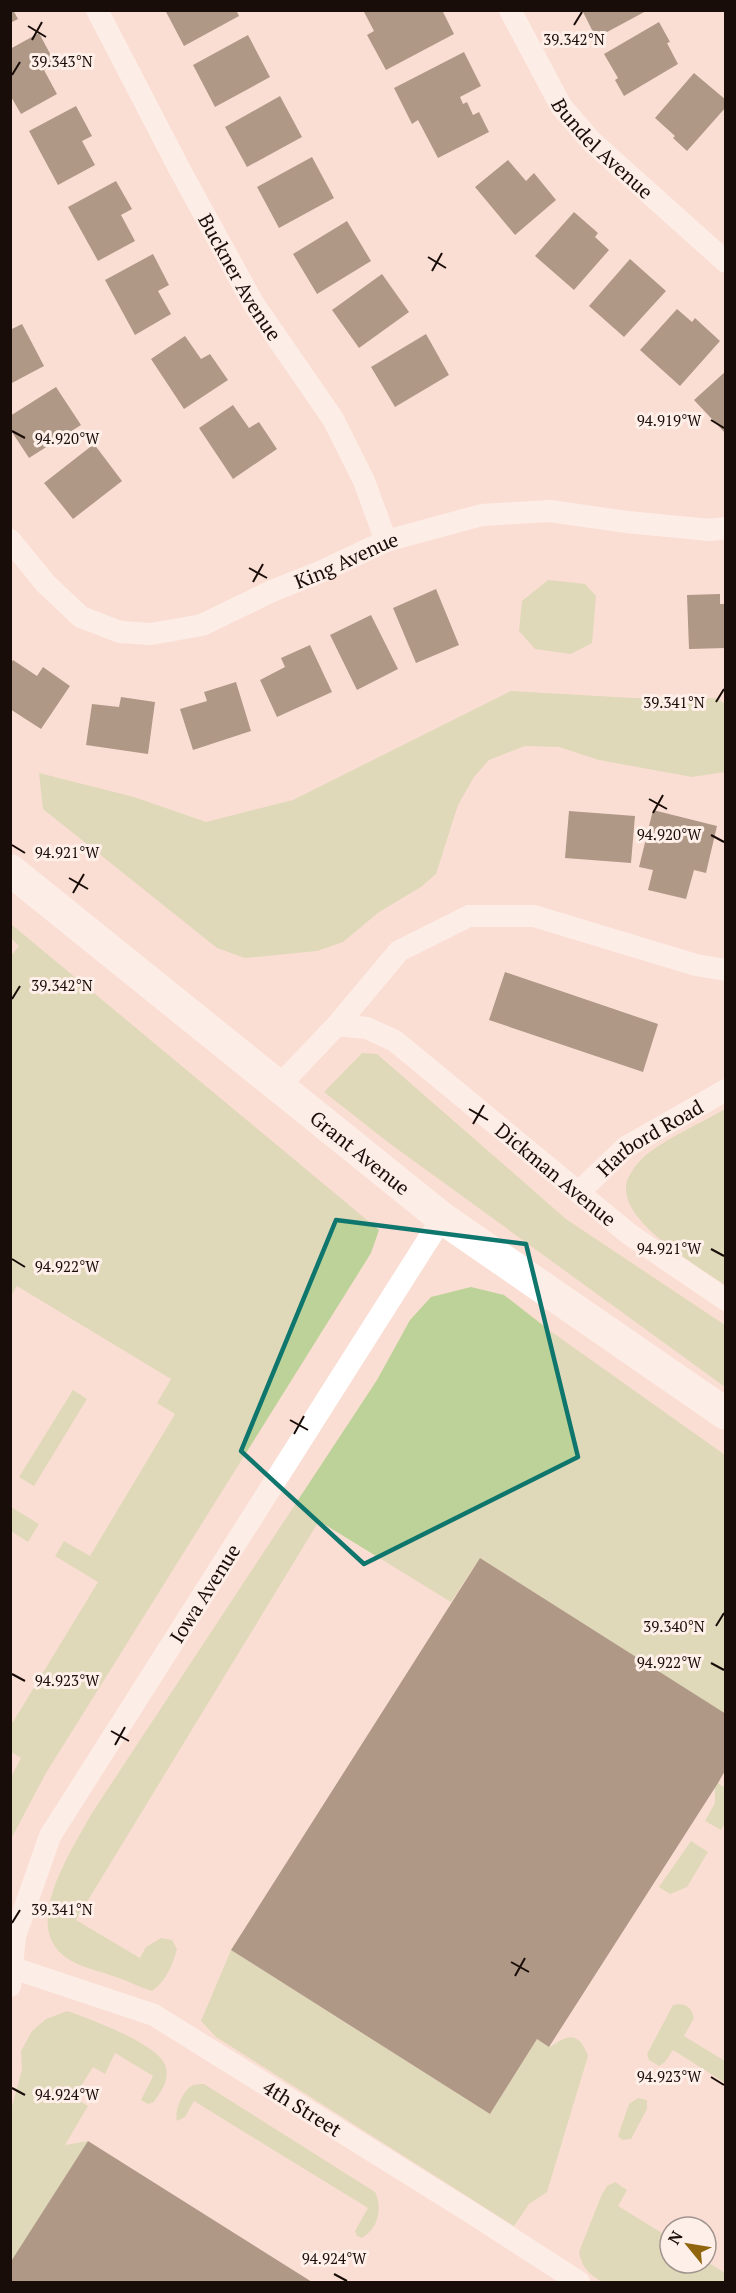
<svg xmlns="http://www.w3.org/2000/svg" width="736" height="2293" viewBox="0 0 736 2293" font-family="'PT Serif',serif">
	<rect width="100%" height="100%" fill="#fbded3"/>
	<g fill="#bcd299">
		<path d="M 548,580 L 585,584 L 596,596 L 592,643 L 571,654 L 535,649 L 519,631 L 522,601 Z"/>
		<path d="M 511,691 L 632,698 L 717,698 L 725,704 L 725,772 L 692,777 L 599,760 L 559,747 L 525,746 L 489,760 L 474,777 L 458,805 L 436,874 L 421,887 L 379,912 L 343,942 L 317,951 L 245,958 L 217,948 L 43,809 L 39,773 L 134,797 L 206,822 L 293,800 Z"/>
		<path d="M 11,924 L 379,1230 L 371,1253 L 46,1773 L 11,1839 L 11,1777 L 21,1758 L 11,1752 L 11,1721 L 13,1722 L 98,1582 L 55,1556 L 64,1541 L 90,1556 L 175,1414 L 157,1403 L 171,1379 L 17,1286 L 11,1296 L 10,957 L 19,946 L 11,938 Z"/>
		<path d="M 362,1053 L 377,1054 L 566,1219 L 725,1325 L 725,1387 L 389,1143 L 324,1092 Z"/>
		<path d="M 725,1109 L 725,1285 C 698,1266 627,1226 626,1190 C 625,1177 637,1163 646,1155 C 665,1139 703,1122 725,1109 Z"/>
		<path d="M 471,1287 L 504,1295 L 549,1330 L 725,1455 L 725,1714 L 480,1558 L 451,1602 L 319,1521 L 76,1920 L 140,1958 L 146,1947 L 161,1938 L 172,1940 L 177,1949 C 172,1966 167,1980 152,1991 C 138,1987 127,1980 113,1976 C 94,1969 70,1966 56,1948 C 29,1913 74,1846 92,1813 L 377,1380 L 410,1320 L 431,1297 Z"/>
		<path d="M 73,1390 L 87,1399 L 34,1486 L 19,1477 Z"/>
		<path d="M 11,1507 L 39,1524 L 28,1542 L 11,1531 Z"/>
		<path d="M 718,1783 L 725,1788 L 725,1823 L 721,1830 L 705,1821 L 715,1803 L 715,1786 Z"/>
		<path d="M 691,1841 L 708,1852 L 687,1887 L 670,1894 L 659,1887 Z"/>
		<path d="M 231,1950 L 490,2114 L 537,2039 L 550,2047 C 568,2034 579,2031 588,2056 L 547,2192 L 529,2204 L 514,2226 L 216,2037 L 201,2021 Z"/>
		<path d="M 679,2004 C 688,2005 692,2009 694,2018 L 684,2036 L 725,2061 L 725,2083 L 673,2050 L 665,2062 L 659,2066 L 649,2060 L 647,2054 L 673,2005 Z"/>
		<path d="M 67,2011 C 87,2018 163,2045 166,2068 C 169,2082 161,2091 154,2102 L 148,2104 L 141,2100 L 153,2076 L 115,2053 L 105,2074 L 93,2067 L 74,2097 L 88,2106 L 65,2145 L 88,2141 L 11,2263 L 11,2110 L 22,2069 L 21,2051 L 32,2031 L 46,2019 Z"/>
		<path d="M 204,2084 L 375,2192 C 383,2208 378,2229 362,2238 L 357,2236 L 355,2231 L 368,2208 L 194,2101 L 185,2117 L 177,2121 C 174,2111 183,2090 193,2085 C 197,2084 200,2084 204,2084 Z"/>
		<path d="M 638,2098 L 647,2100 L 647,2109 L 631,2139 L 622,2140 L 618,2136 L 629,2104 Z"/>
		<path d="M 615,2182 L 627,2190 L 618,2206 L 670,2238 L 670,2263 L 706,2263 L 706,2261 L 725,2273 L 725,2282 L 602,2282 C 589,2274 582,2268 579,2252 L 602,2194 L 607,2186 Z"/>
	</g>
	<g fill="#524329">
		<path d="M 10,10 L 13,10 L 18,19 L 10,23 Z"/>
		<path d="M 165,10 L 236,10 L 239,16 L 184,46 Z"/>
		<path d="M 363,10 L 442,10 L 454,34 L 386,70 L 367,35 L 374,31 Z"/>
		<path d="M 582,10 L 648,10 L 596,38 Z"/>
		<path d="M 659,22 L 670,42 L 667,43 L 678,64 L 624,96 L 615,80 L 618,78 L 604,54 Z"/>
		<path d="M 39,33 L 55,63 L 44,70 L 57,94 L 21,114 L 10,95 L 10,49 Z"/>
		<path d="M 248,35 L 270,77 L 215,107 L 193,65 Z"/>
		<path d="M 464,52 L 481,86 L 460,97 L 463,104 L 467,102 L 473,115 L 479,112 L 489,132 L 438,158 L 418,120 L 412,124 L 394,88 Z"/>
		<path d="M 694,73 L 726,100 L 726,107 L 687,151 L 673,138 L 675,136 L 655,118 Z"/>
		<path d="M 280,96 L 302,137 L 247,167 L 225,127 Z"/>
		<path d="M 76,106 L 92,136 L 82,141 L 95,165 L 58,185 L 29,131 Z"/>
		<path d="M 312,157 L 334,198 L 279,228 L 257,187 Z"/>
		<path d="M 508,160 L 526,181 L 534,173 L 556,200 L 515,235 L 475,187 Z"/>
		<path d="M 116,181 L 132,209 L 121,215 L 135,241 L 98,261 L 68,207 Z"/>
		<path d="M 574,212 L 598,233 L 595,237 L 609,250 L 574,290 L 535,256 Z"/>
		<path d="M 347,221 L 371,261 L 317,294 L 293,254 Z"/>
		<path d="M 153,254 L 169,285 L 158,291 L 171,314 L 135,335 L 105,280 Z"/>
		<path d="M 630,259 L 666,291 L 624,337 L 589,306 Z"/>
		<path d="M 382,274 L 409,312 L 359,348 L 332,310 Z"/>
		<path d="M 677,309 L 692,322 L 695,318 L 720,341 L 680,386 L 640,350 Z"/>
		<path d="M 22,324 L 44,366 L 10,384 L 10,330 Z"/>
		<path d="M 426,334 L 449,375 L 395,407 L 371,367 Z"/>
		<path d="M 185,336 L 201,359 L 210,354 L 228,380 L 184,409 L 151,359 Z"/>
		<path d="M 726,371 L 726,434 L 694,400 Z"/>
		<path d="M 56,387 L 81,425 L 29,458 L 10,429 L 10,416 Z"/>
		<path d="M 233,405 L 249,428 L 259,422 L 277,449 L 233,479 L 199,428 Z"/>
		<path d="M 94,444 L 122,481 L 73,519 L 44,483 Z"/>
		<path d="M 436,589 L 459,645 L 416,663 L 393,608 Z"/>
		<path d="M 720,594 L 720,604 L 726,604 L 726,648 L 689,649 L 687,595 Z"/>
		<path d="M 371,615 L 398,669 L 357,690 L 330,635 Z"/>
		<path d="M 310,645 L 332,692 L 277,717 L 260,680 L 285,667 L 281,658 Z"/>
		<path d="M 13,660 L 37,676 L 43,667 L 70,686 L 41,729 L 10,709 L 10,664 Z"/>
		<path d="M 236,682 L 251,731 L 193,750 L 180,709 L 207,701 L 204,692 Z"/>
		<path d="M 121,697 L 155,702 L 148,754 L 86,745 L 92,704 L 119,707 Z"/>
		<path d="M 653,810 L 717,826 L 706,873 L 694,870 L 686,899 L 648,890 L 653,870 L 639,867 Z"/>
		<path d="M 569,811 L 635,816 L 631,863 L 565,858 Z"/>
		<path d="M 505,972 L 658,1024 L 643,1072 L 489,1020 Z"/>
		<path d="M 480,1558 L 726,1714 L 726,1746 L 724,1749 L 726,1750 L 726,1769 L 718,1783 L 549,2047 L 537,2039 L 490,2114 L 231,1950 Z"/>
		<path d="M 88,2141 L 312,2282 L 10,2282 L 10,2263 Z"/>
	</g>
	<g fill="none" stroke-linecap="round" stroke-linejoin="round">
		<g stroke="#fff" stroke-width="22">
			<path id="s1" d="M 97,10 L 181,172 L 253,303 L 333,419 L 364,481 L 386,541"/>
			<path id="s2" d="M 510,10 L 561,106 L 592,142 L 726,262"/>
			<path id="s3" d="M 10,540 L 46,584 L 81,617 L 120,632 L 151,634 L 202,625 L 272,591 L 320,572 L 386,541 L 482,515 L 550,511 L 627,522 L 710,530 L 726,528"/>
			<path id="s4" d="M 337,1025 L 367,1028 L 395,1041 L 629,1234 L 726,1300"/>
			<path d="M 278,1087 L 337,1025 L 399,951 L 469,916 L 534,916 L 696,965 L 726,970"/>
			<path id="s5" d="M 579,1192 L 626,1147 L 726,1090"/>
			<path id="s6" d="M 10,1967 L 154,2015 L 467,2210 L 579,2282"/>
			<path id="s7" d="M 10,1986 L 15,1936 L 50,1836 L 442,1218"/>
		</g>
		<path stroke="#fff" stroke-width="32" id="s8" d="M 10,870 L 442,1218 L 726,1414"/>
	</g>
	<path d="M0 0H736V2293H0ZM 336,1220 L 526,1244 L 578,1457 L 364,1564 L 241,1451 Z" fill="#fbded3" fill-opacity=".55" fill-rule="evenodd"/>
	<path fill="none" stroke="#0f766e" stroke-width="4.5" stroke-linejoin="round" d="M 336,1220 L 526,1244 L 578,1457 L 364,1564 L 241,1451 Z"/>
	<path fill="none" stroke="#190d09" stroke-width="2" d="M 574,25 L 582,12M 28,26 L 46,37M 32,40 L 42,22M 12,75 L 20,62M 428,257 L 446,268M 432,271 L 442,253M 711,420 L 724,428M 12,431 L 25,438M 249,568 L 267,578M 253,582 L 263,564M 716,702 L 724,689M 649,799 L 667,809M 653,813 L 663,795M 711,835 L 724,842M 12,845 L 25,853M 69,878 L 88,889M 73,893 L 84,874M 12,999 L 20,986M 469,1109 L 488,1120M 473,1124 L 484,1105M 711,1249 L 724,1256M 12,1259 L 25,1267M 290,1420 L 308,1430M 294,1434 L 304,1416M 716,1626 L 724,1613M 711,1663 L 724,1670M 12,1674 L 25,1681M 111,1731 L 129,1741M 115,1745 L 125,1727M 12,1923 L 20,1910M 511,1962 L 529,1972M 515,1976 L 525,1958M 711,2077 L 724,2085M 12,2088 L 25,2095M 334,2274 L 347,2281"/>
	<g text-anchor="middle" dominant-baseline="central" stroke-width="6" stroke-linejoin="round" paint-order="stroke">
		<g font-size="20" fill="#190d09" stroke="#feefe9">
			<text stroke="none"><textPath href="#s2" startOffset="168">Bundel Avenue</textPath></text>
			<text stroke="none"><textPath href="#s1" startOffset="303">Buckner Avenue</textPath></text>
			<text stroke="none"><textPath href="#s3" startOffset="388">King Avenue</textPath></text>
			<text stroke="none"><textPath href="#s5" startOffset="90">Harbord Road</textPath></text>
			<text stroke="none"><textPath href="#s8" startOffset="450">Grant Avenue</textPath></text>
			<text stroke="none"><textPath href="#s4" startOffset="270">Dickman Avenue</textPath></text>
			<text stroke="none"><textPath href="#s7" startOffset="444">Iowa Avenue</textPath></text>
			<text stroke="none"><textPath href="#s6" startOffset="327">4th Street</textPath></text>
		</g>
	</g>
	<g font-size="15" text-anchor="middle" fill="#190d09" stroke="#feefe9" stroke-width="6" stroke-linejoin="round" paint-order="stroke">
		<text x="574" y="45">39.342°N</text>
		<text x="62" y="67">39.343°N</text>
		<text x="669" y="426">94.919°W</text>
		<text x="67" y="444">94.920°W</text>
		<text x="674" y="708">39.341°N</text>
		<text x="669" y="840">94.920°W</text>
		<text x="67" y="858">94.921°W</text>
		<text x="62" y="991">39.342°N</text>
		<text x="669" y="1254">94.921°W</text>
		<text x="67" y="1272">94.922°W</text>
		<text x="674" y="1632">39.340°N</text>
		<text x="669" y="1668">94.922°W</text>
		<text x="67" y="1686">94.923°W</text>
		<text x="62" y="1915">39.341°N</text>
		<text x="669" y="2082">94.923°W</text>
		<text x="67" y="2100">94.924°W</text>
		<text x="334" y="2264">94.924°W</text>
	</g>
	<rect width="736" height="2293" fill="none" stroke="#190d09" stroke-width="24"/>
	<g transform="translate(688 2245) rotate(300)"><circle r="28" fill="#feefe9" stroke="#a2958f" stroke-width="1.5"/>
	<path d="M0-4.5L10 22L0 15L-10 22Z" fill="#90650d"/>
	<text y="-9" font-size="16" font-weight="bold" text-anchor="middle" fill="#190d09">N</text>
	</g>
</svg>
